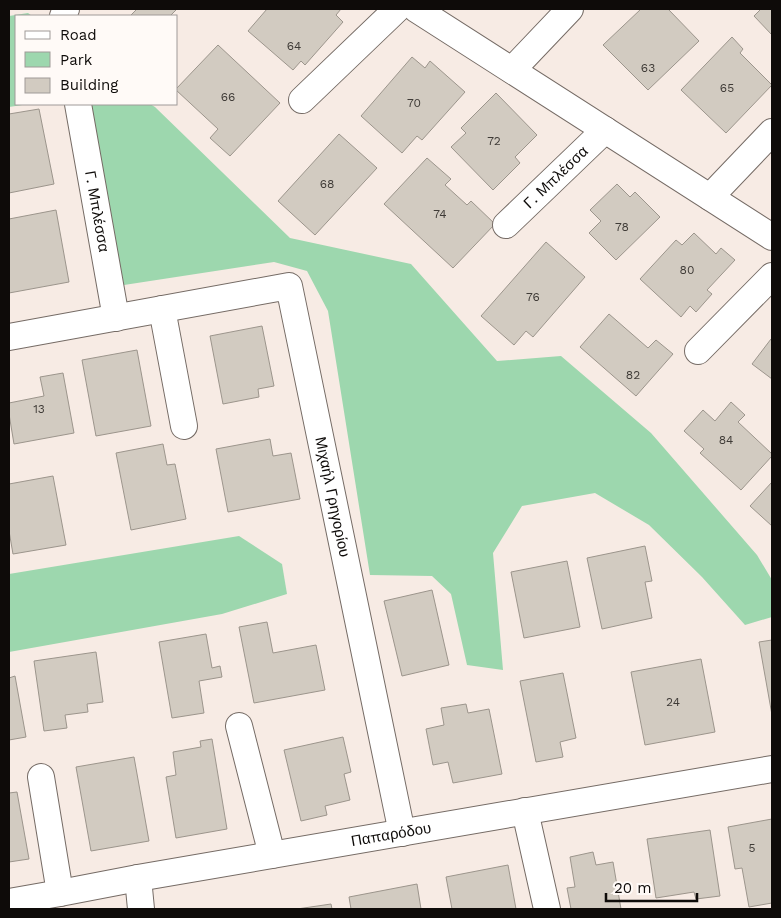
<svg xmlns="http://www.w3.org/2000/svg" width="781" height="918" viewBox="0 0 781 918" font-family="'Work Sans',sans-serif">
	<rect width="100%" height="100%" fill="#f7ebe4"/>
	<g fill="#9dd7ae">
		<path d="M 28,13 L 32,16 L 16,16 L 16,104 L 29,104 L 9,107 L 9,16 Z"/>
		<path d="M 88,104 L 150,104 L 155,107 L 290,238 L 411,264 L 497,361 L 561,356 L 651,433 L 757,555 L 772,580 L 772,617 L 745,625 L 702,577 L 649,525 L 595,493 L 522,506 L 493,553 L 503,670 L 467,665 L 451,594 L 432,576 L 370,575 L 328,311 L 307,271 L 274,262 L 124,285 Z"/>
		<path d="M 239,536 L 282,564 L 287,594 L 222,614 L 9,652 L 9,574 Z"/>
	</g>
	<g fill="#d2cbc1" stroke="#9c958c">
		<path d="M 137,9 L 175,9 L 176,10 L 170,16 L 130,16 Z"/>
		<path d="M 267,9 L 341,9 L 336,15 L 343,22 L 305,65 L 301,61 L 293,70 L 248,31 Z"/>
		<path d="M 641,9 L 668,9 L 699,41 L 648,90 L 603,45 Z"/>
		<path d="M 761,9 L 772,9 L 772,35 L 754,16 Z"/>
		<path d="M 732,37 L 743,49 L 740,53 L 772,85 L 726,133 L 681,90 Z"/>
		<path d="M 218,45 L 280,103 L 230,156 L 210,138 L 218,129 L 176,90 L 176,89 Z"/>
		<path d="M 412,57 L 425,68 L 430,61 L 465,92 L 422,140 L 417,136 L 402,153 L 361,116 Z"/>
		<path d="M 496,93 L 537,135 L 515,157 L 520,163 L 493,190 L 451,147 L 466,133 L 461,128 Z"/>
		<path d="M 39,109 L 54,184 L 9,193 L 9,114 Z"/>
		<path d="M 339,134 L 377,168 L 315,235 L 278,201 Z"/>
		<path d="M 427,158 L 451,179 L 445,185 L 467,205 L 471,201 L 495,224 L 453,268 L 384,204 Z"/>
		<path d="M 617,184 L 630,197 L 635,192 L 660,217 L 616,260 L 589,233 L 601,221 L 590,210 Z"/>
		<path d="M 56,210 L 69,282 L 9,293 L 9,219 Z"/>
		<path d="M 694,233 L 716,254 L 721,248 L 735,260 L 707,290 L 712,294 L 696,312 L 690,306 L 681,317 L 640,279 L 676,240 L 682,245 Z"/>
		<path d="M 546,242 L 585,277 L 533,337 L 526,331 L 514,345 L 481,316 Z"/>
		<path d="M 609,314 L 648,348 L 656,340 L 673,354 L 636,396 L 580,347 Z"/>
		<path d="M 262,326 L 274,386 L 258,389 L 259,397 L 223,404 L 210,336 Z"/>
		<path d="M 771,339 L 772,340 L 772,379 L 752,364 Z"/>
		<path d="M 137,350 L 151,426 L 96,436 L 82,360 Z"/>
		<path d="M 63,373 L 74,433 L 14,444 L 9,414 L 9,403 L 44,396 L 40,377 Z"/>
		<path d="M 731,402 L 745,415 L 738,422 L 772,454 L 772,456 L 741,490 L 700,453 L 704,449 L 684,431 L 703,410 L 715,421 Z"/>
		<path d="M 270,439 L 273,456 L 291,453 L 300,499 L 228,512 L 216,449 Z"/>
		<path d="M 163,444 L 167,465 L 175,464 L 186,519 L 131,530 L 116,453 Z"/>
		<path d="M 53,476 L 66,545 L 13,554 L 9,531 L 9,484 Z"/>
		<path d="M 772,482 L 772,526 L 750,506 Z"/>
		<path d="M 645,546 L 652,581 L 645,582 L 652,618 L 602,629 L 587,558 Z"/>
		<path d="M 567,561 L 580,627 L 524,638 L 511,572 Z"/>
		<path d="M 432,590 L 449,665 L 402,676 L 384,601 Z"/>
		<path d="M 267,622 L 273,653 L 316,645 L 325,690 L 254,703 L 239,627 Z"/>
		<path d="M 206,634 L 212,668 L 220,666 L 222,677 L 199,681 L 204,713 L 172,718 L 159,642 Z"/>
		<path d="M 772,640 L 772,715 L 759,642 Z"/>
		<path d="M 96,652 L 103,702 L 87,704 L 88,712 L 65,715 L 67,728 L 44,731 L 34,661 Z"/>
		<path d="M 701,659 L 715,732 L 645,745 L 631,672 Z"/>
		<path d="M 563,673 L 576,738 L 560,742 L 563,757 L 536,762 L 520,681 Z"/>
		<path d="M 15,676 L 26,737 L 9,740 L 9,678 Z"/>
		<path d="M 466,704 L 468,713 L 489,709 L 502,774 L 453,783 L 448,762 L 433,765 L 426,729 L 444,725 L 441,708 Z"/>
		<path d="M 343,737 L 351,772 L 344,774 L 350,800 L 325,806 L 327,815 L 301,821 L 284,750 Z"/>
		<path d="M 212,739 L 227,829 L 176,838 L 166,777 L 176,775 L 173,752 L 201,747 L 200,741 Z"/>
		<path d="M 134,757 L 149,841 L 91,851 L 76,767 Z"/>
		<path d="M 17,792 L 29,859 L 9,862 L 9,793 Z"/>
		<path d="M 772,819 L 772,903 L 749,907 L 742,868 L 735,869 L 728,827 Z"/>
		<path d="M 710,830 L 720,896 L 696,899 L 694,892 L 656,898 L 647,839 Z"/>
		<path d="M 593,852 L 596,865 L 613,862 L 621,909 L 571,909 L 567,888 L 575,887 L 570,857 Z"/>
		<path d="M 508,865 L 516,909 L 452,909 L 446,877 Z"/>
		<path d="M 417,884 L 421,909 L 351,909 L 349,897 Z"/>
		<path d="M 331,904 L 332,909 L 297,909 Z"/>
	</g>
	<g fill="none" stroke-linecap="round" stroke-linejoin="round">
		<defs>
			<g id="minor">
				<path d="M 416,9 L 772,237"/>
				<path d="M 63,16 L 66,9"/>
				<path d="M 512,70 L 570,9"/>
				<path d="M 302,100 L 397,9"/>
				<path id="s1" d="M 78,104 L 116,318"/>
				<path d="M 710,197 L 772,132"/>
				<path id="s2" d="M 506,225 L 605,130"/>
				<path d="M 162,309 L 184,426"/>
				<path id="s3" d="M 9,337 L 289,286 L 402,833"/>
				<path d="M 698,351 L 772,276"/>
				<path d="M 239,726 L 272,855"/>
				<path d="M 41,777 L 60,893"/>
				<path d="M 525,811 L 547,909"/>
				<path d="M 138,878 L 141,909"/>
				<path id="s4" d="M 9,902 L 60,893 L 138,878 L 772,769"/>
			</g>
		</defs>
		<use href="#minor" stroke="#756b65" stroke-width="28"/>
		<use href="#minor" stroke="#fff" stroke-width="26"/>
	</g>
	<g text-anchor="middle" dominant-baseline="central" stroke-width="4" stroke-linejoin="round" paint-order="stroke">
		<g font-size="12" fill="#3f3b37">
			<text x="294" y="46">64</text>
			<text x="648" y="68">63</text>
			<text x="727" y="88">65</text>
			<text x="228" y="97">66</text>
			<text x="414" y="103">70</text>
			<text x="494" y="141">72</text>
			<text x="327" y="184">68</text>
			<text x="440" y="214">74</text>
			<text x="622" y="227">78</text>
			<text x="687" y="270">80</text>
			<text x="533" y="297">76</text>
			<text x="633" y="375">82</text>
			<text x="39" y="409">13</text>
			<text x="726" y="440">84</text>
			<text x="673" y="702">24</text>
			<text x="752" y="848">5</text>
		</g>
		<g font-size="15" fill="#0e0b09" stroke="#fffaf7">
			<text stroke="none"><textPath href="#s2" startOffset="69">Γ. Μπλέσσα</textPath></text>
			<text stroke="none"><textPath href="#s1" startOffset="109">Γ. Μπλέσσα</textPath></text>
			<text stroke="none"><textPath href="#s3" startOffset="500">Μιχαήλ Γρηγορίου</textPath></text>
			<text stroke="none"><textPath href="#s4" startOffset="388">Παπαρόδου</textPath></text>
		</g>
	</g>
	<rect width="781" height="918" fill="none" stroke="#0e0b09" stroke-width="20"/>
	<rect x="15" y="15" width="162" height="90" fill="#fffaf7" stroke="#9f9a98"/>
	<rect x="25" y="31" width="25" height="8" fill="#ffffff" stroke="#9f9a98"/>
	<text x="60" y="40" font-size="15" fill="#0e0b09">Road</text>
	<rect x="25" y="52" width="25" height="15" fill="#9dd7ae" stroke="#9f9a98"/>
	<text x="60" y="65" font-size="15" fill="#0e0b09">Park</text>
	<rect x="25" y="78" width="25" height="15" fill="#d2cbc1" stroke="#9f9a98"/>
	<text x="60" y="90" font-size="15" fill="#0e0b09">Building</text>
	<path d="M606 893v8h91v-8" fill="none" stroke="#0e0b09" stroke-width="2.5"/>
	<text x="614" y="893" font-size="15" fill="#0e0b09" stroke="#fffaf7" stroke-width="4" paint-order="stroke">20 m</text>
</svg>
